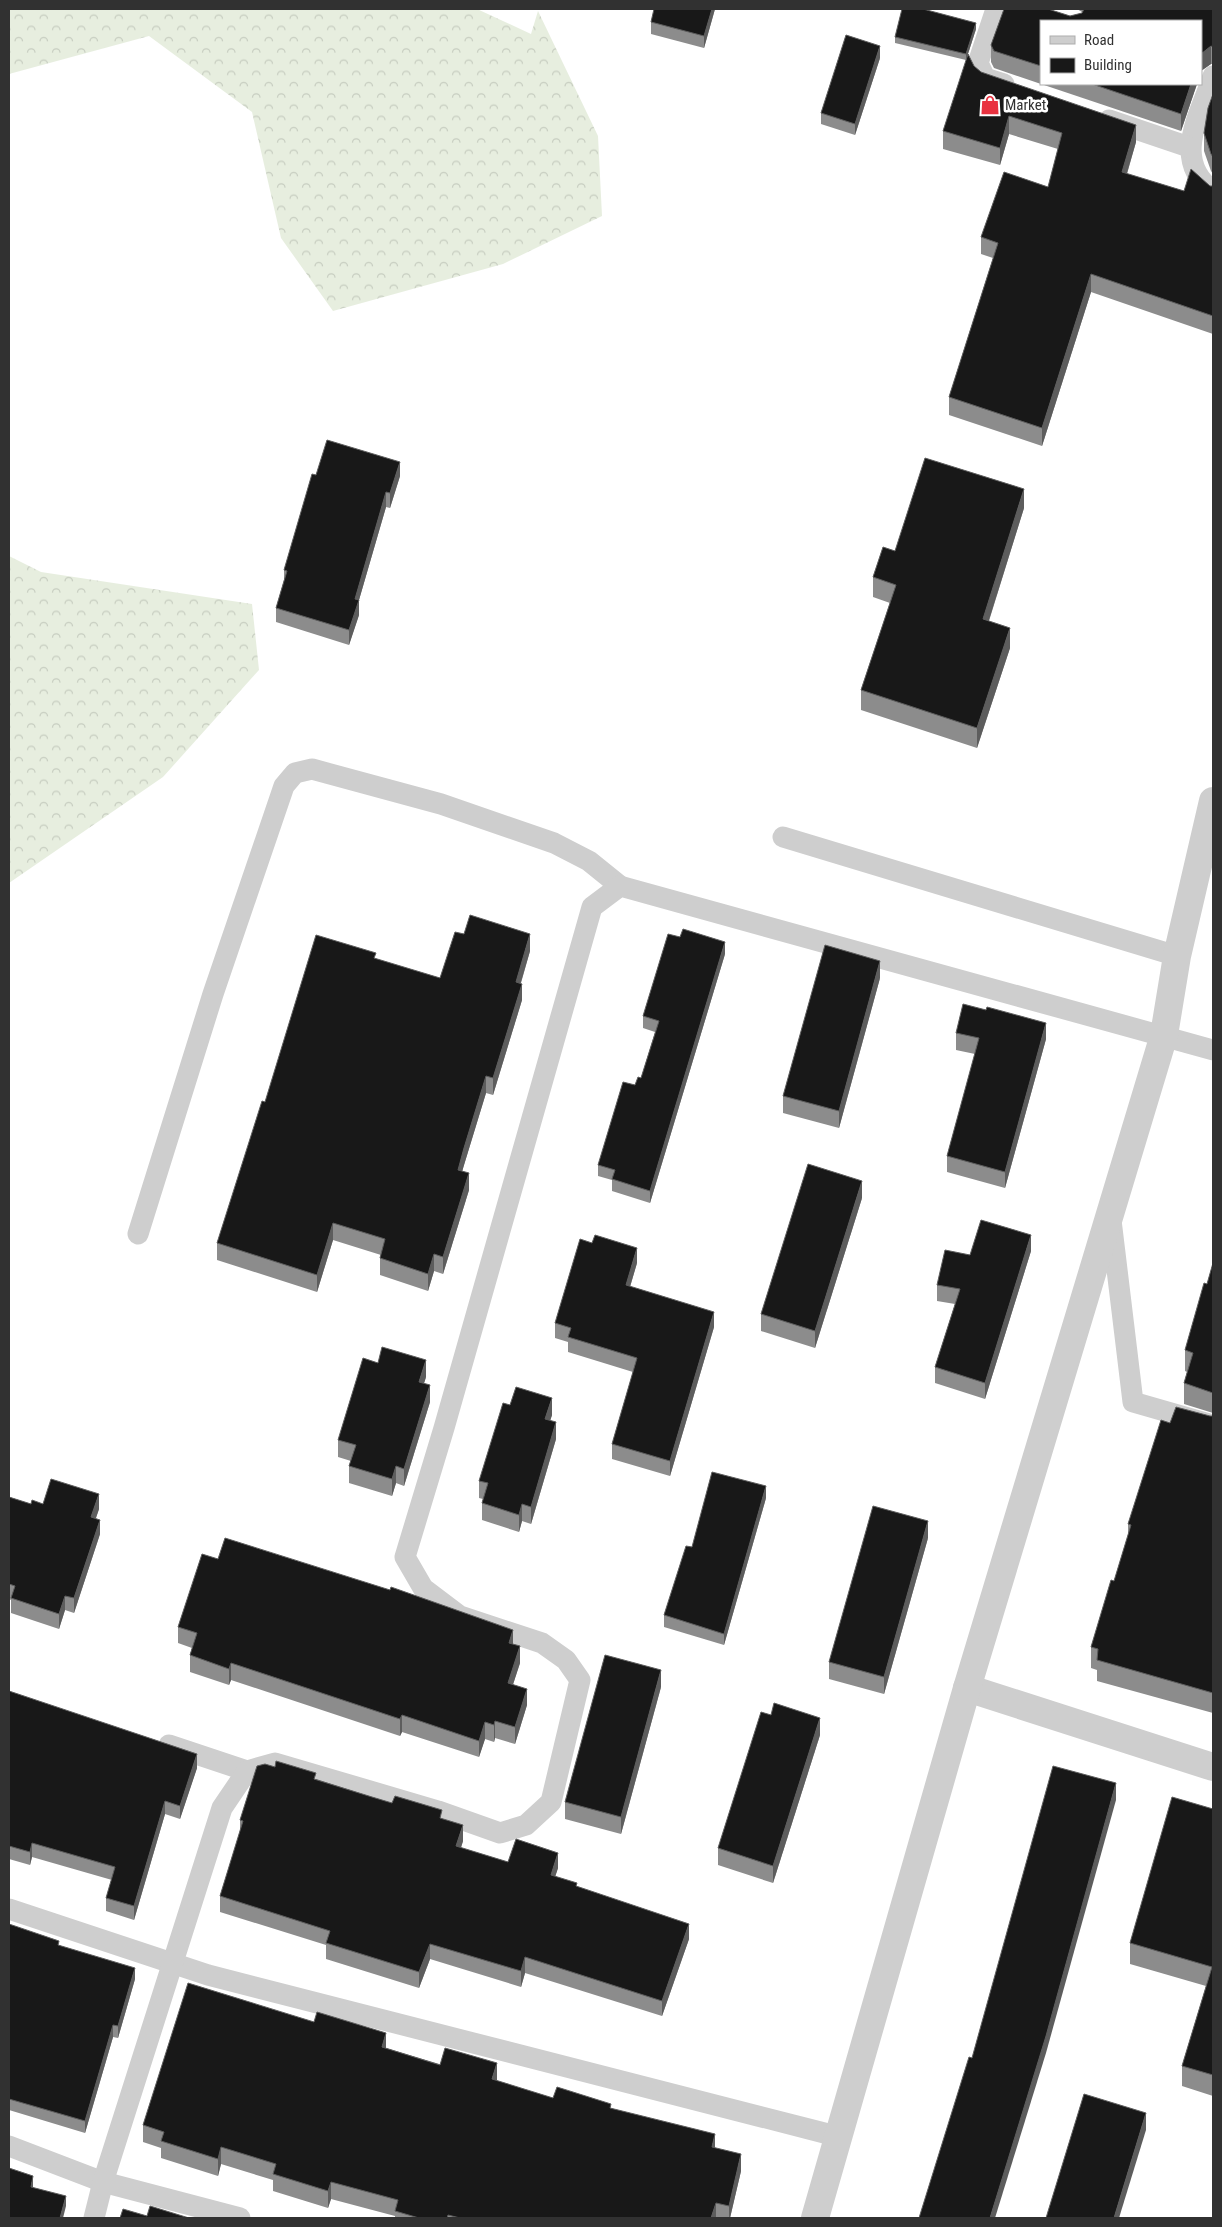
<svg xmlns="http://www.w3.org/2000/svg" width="1222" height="2227" viewBox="0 0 1222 2227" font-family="'Roboto Condensed',sans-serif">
	<defs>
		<pattern id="forest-crowns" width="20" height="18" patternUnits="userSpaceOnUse" patternTransform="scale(1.25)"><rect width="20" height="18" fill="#e7eedf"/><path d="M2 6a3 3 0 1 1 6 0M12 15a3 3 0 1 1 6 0" fill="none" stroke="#c7cdc0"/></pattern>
	</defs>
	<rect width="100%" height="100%" fill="#fff"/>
	<g fill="url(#forest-crowns)">
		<path d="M 9,9 L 477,9 L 531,34 L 538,11 L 598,136 L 602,216 L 503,264 L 333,311 L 281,238 L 252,112 L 149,36 L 9,74 Z"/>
		<path d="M 9,556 L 41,572 L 252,604 L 259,670 L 163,777 L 9,883 Z"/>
	</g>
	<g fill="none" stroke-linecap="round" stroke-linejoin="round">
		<g stroke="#cecece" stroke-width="21">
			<path d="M 996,9 L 978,63 L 985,78 L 1004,84"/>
			<path d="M 1213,76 C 1200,115 1171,160 1213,191"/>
			<path d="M 1109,120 L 1189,147"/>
			<path d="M 783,837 L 1177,956"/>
			<path d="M 1111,1220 L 1133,1402 L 1213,1425"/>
			<path d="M 138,1234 L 213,994 L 284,786 L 295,773 L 312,769 L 441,804 L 554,843 L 589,861 L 620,886"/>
			<path d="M 169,1745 L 247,1771"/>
			<path d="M 9,1909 L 208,1975 L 836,2136"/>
			<path d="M 9,2146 L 103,2182 L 240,2218"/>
			<path d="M 94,2218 L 103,2182 L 222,1808 L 247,1771 L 275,1763 L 438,1811 L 500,1833 L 526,1825 L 551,1802 L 580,1680 L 566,1660 L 542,1643 L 460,1616 L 423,1588 L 405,1557 L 444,1428 L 592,907 L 620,886 L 1213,1050"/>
		</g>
		<g stroke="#cecece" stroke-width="28">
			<path d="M 967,1688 L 1213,1767"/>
			<path d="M 815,2218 L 967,1688 L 1164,1035 L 1177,956 L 1213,801"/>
		</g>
	</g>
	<g fill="#8c8c8c">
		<path d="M 715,9 L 704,48 L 651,34 L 651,22 Z"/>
		<path d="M 1004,9 L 1048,9 L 1070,16 L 1082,13 L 1082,12 L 1077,9 L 1213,9 L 1213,64 L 1211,64 L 1201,71 L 1201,73 L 1201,21 L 1041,21 L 1041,84 L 994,68 L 991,62 L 991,45 Z"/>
		<path d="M 976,29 L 966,60 L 895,43 L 895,37 Z"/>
		<path d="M 880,58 L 855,135 L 821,124 L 821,113 Z"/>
		<path d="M 974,66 L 981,72 L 1136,142 L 1127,174 L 1184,191 L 1213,186 L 1213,334 L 1091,292 L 1042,446 L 949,415 L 949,397 L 993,258 L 981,254 L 981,237 L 1048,187 L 1058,149 L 1009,134 L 1000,165 L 943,149 L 943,131 Z"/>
		<path d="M 1041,84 L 1197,84 L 1181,131 Z"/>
		<path d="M 1213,94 L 1213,174 L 1211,171 L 1204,151 L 1204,133 Z"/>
		<path d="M 316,475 L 400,476 L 390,508 L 386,507 L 359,600 L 359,615 L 349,645 L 276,622 L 276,608 L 284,580 L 284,570 Z"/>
		<path d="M 1024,508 L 989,621 L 1010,648 L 977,748 L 861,710 L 861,690 L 890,603 L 873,597 L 873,577 L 895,551 Z"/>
		<path d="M 464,934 L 530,951 L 521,983 L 522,1000 L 493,1095 L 486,1093 L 464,1165 L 462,1171 L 469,1190 L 443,1274 L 434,1271 L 428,1291 L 380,1275 L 380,1258 L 381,1255 L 333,1240 L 317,1292 L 217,1260 L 217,1243 L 265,1102 L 376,959 L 440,978 Z"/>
		<path d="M 725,954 L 650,1203 L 612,1191 L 612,1180 L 598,1176 L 598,1165 L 635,1085 L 641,1078 L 655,1032 L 643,1028 L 643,1016 Z"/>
		<path d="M 880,978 L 839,1128 L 783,1113 L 783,1096 Z"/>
		<path d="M 956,1033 L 1046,1039 L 1005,1188 L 947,1172 L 947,1156 L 975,1054 L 956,1050 Z"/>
		<path d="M 862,1198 L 815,1348 L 761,1331 L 761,1314 Z"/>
		<path d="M 1031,1251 L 985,1399 L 935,1383 L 935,1367 L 955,1304 L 937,1301 L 937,1285 L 970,1255 Z"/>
		<path d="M 637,1263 L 630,1287 L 714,1327 L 670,1476 L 612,1459 L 612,1444 L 633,1372 L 568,1352 L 568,1342 L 555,1338 L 555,1323 Z"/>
		<path d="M 1213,1263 L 1213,1413 L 1184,1404 L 1184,1383 L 1187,1372 L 1185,1371 L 1185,1350 L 1207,1284 Z"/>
		<path d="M 426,1377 L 424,1383 L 430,1402 L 404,1486 L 396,1483 L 392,1496 L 349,1483 L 349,1466 L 351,1461 L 338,1457 L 338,1440 Z"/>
		<path d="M 510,1405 L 552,1415 L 550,1421 L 556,1439 L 531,1524 L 522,1521 L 519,1532 L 482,1520 L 482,1503 L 483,1499 L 479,1498 L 479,1481 Z"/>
		<path d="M 1210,1416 L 1213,1416 L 1213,1713 L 1097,1681 L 1097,1670 L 1091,1668 L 1091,1647 L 1114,1581 L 1128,1535 L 1128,1524 L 1170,1423 Z"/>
		<path d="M 9,1497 L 31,1504 L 43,1504 L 99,1509 L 96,1518 L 100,1534 L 74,1613 L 65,1610 L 59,1629 L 11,1613 L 11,1600 L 9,1599 Z"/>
		<path d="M 766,1498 L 724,1645 L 664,1627 L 664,1615 L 692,1547 Z"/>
		<path d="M 928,1538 L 884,1694 L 829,1679 L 829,1662 Z"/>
		<path d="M 218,1559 L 513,1644 L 520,1663 L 513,1684 L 527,1705 L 515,1744 L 495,1738 L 494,1742 L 485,1739 L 479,1757 L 402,1732 L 400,1736 L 231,1680 L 229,1685 L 190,1672 L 190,1655 L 192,1648 L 178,1643 L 178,1627 Z"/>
		<path d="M 661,1687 L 621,1834 L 565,1819 L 565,1802 Z"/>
		<path d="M 9,1691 L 197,1768 L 180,1819 L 165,1814 L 134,1920 L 106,1911 L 106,1898 L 112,1880 L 32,1857 L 30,1865 L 9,1859 Z"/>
		<path d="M 771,1715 L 820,1735 L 773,1883 L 718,1865 L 718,1848 Z"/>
		<path d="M 316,1779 L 372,1797 L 442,1819 L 463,1841 L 461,1848 L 508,1862 L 558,1868 L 555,1876 L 689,1939 L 662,2016 L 525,1973 L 521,1987 L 430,1959 L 419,1988 L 326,1959 L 326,1945 L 220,1912 L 220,1896 L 240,1832 L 240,1820 Z"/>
		<path d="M 1213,1809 L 1213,2096 L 1182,2086 L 1182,2066 L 1206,1986 L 1130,1964 L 1130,1943 Z"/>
		<path d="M 9,1924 L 59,1945 L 135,1979 L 118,2038 L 113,2037 L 85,2133 L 9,2110 Z"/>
		<path d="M 386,2048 L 553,2098 L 611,2108 L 715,2148 L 741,2171 L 730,2218 L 395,2218 L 395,2216 L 331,2199 L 328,2208 L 273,2191 L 273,2180 L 221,2164 L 218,2176 L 161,2158 L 161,2148 L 143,2142 L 143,2125 Z"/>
	</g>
	<g fill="#5d5d5d">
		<path d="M 712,9 L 715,9 L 704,48 L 704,36 Z"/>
		<path d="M 976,23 L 976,29 L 966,60 L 966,54 Z"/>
		<path d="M 880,46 L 880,58 L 855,135 L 855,124 Z"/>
		<path d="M 1211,46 L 1211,64 L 1201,71 L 1201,73 L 1201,54 Z"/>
		<path d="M 1191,84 L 1197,84 L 1181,131 L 1181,114 Z"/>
		<path d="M 1009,116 L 1009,134 L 1000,165 L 1000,148 Z"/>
		<path d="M 1136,125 L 1136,142 L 1122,190 L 1122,172 Z"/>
		<path d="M 1091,274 L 1091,292 L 1042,446 L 1042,428 Z"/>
		<path d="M 400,462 L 400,476 L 390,508 L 390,493 Z"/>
		<path d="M 1024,489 L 1024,508 L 983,639 L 983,619 Z"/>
		<path d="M 386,492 L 386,507 L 359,600 L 359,615 L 349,645 L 349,630 L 355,599 Z"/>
		<path d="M 1010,628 L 1010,648 L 977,748 L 977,728 Z"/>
		<path d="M 530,934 L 530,951 L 516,999 L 516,982 Z"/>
		<path d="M 725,942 L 725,954 L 650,1203 L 650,1191 Z"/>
		<path d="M 880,961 L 880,978 L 839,1128 L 839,1111 Z"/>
		<path d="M 522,984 L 522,1000 L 493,1095 L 493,1078 Z"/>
		<path d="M 1046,1023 L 1046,1039 L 1005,1188 L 1005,1172 Z"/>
		<path d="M 486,1076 L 486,1093 L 464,1165 L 458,1187 L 458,1170 L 464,1148 Z"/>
		<path d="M 469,1173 L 469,1190 L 443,1274 L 443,1257 Z"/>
		<path d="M 862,1181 L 862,1198 L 815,1348 L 815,1331 Z"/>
		<path d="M 333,1223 L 333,1240 L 317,1292 L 317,1275 Z"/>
		<path d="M 1031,1235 L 1031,1251 L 985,1399 L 985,1383 Z"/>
		<path d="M 637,1248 L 637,1263 L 626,1300 L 626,1285 Z"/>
		<path d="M 434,1254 L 434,1271 L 428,1291 L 428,1274 Z"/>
		<path d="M 714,1312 L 714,1327 L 670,1476 L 670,1461 Z"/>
		<path d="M 426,1360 L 426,1377 L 419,1399 L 419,1382 Z"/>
		<path d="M 430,1385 L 430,1402 L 404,1486 L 404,1469 Z"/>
		<path d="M 552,1398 L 552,1415 L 545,1436 L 545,1419 Z"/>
		<path d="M 556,1422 L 556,1439 L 531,1524 L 531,1507 Z"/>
		<path d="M 396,1466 L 396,1483 L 392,1496 L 392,1479 Z"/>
		<path d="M 766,1486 L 766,1498 L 724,1645 L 724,1634 Z"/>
		<path d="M 99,1494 L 99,1509 L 91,1532 L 91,1517 Z"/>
		<path d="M 522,1504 L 522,1521 L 519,1532 L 519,1515 Z"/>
		<path d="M 100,1520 L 100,1534 L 74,1613 L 74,1598 Z"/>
		<path d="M 928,1521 L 928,1538 L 884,1694 L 884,1677 Z"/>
		<path d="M 65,1596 L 65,1610 L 59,1629 L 59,1614 Z"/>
		<path d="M 513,1630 L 513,1647 L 509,1643 Z"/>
		<path d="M 520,1646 L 520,1663 L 508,1700 L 508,1683 Z"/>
		<path d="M 231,1663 L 231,1680 L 229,1685 L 229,1669 Z"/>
		<path d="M 661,1670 L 661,1687 L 621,1834 L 621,1817 Z"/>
		<path d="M 527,1689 L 527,1705 L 515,1744 L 515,1727 Z"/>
		<path d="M 402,1715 L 402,1732 L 400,1736 L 400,1719 Z"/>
		<path d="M 820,1718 L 820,1735 L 773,1883 L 773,1866 Z"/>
		<path d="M 495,1721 L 495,1738 L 494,1742 L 494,1725 Z"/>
		<path d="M 485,1722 L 485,1739 L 479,1757 L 479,1741 Z"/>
		<path d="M 197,1754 L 197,1768 L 180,1819 L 180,1806 Z"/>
		<path d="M 1116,1783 L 1116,1800 L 1046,2053 L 995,2218 L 990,2218 Z"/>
		<path d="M 165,1801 L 165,1814 L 134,1920 L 134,1906 Z"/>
		<path d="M 463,1825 L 463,1841 L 456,1862 L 456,1846 Z"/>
		<path d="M 32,1843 L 32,1857 L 30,1865 L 30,1852 Z"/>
		<path d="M 558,1853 L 558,1868 L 551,1890 L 551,1875 Z"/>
		<path d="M 689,1924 L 689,1939 L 662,2016 L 662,2001 Z"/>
		<path d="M 430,1944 L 430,1959 L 419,1988 L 419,1972 Z"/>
		<path d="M 525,1957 L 525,1973 L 521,1987 L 521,1971 Z"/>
		<path d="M 135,1968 L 135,1979 L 118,2038 L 118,2026 Z"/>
		<path d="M 113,2025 L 113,2037 L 85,2133 L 85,2121 Z"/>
		<path d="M 386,2033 L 386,2050 L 382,2047 Z"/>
		<path d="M 497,2063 L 497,2080 L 492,2096 L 492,2079 Z"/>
		<path d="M 1146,2113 L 1146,2130 L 1119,2218 L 1114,2218 Z"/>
		<path d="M 715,2134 L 715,2151 L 712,2147 Z"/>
		<path d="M 221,2147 L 221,2164 L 218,2176 L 218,2159 Z"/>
		<path d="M 741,2154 L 741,2171 L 730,2218 L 729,2218 L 729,2206 Z"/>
		<path d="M 33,2176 L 33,2187 L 31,2197 L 31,2187 Z"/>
		<path d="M 331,2182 L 331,2199 L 328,2208 L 328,2191 Z"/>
		<path d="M 66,2196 L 66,2206 L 63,2218 L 60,2218 Z"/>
		<path d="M 716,2203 L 716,2218 L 711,2218 Z"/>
	</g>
	<g fill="#181818" stroke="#5d5d5d">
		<path d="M 654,9 L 712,9 L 704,36 L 651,22 Z"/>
		<path d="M 902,9 L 923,9 L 976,23 L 966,54 L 895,37 Z"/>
		<path d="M 1004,9 L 1048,9 L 1070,16 L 1082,13 L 1084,9 L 1213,9 L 1213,47 L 1211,46 L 1201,54 L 1201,56 L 1201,21 L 1041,21 L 1041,66 L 994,51 L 991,45 Z"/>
		<path d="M 846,35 L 880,46 L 855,124 L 821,113 Z"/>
		<path d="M 968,54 L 974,66 L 981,72 L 1136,125 L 1122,172 L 1184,191 L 1191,169 L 1210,186 L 1213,186 L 1213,316 L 1091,274 L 1042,428 L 949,397 L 998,243 L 981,237 L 1004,172 L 1048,187 L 1062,133 L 1009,116 L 1000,148 L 943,131 Z"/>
		<path d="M 1092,84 L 1191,84 L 1181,114 Z"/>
		<path d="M 1213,94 L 1213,157 L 1211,154 L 1204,133 L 1208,108 Z"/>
		<path d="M 327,440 L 400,462 L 390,493 L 386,492 L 355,599 L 359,600 L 349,630 L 276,608 L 287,571 L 284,570 L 312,474 L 316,475 Z"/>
		<path d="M 925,458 L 1024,489 L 983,619 L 1010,628 L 977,728 L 861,690 L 896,585 L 873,577 L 883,547 L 895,551 Z"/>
		<path d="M 470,915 L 530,934 L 516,982 L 522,984 L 493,1078 L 486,1076 L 464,1148 L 458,1170 L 469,1173 L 443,1257 L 434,1254 L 428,1274 L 380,1258 L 385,1239 L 333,1223 L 317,1275 L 217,1243 L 262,1101 L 265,1102 L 316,935 L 376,953 L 374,958 L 440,978 L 455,932 L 464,934 Z"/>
		<path d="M 683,929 L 725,942 L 650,1191 L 612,1179 L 615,1170 L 598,1165 L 623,1082 L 635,1085 L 638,1077 L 641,1078 L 659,1021 L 643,1016 L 668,934 L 680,937 Z"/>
		<path d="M 825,945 L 880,961 L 839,1111 L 783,1096 Z"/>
		<path d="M 963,1004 L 986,1010 L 987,1007 L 1046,1023 L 1005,1172 L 947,1156 L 979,1038 L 956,1033 Z"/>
		<path d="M 808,1164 L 862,1181 L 815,1331 L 761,1314 Z"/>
		<path d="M 981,1220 L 1031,1235 L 985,1383 L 935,1367 L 960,1289 L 937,1285 L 945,1250 L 970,1255 Z"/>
		<path d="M 595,1235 L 637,1248 L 626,1285 L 714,1312 L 670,1461 L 612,1444 L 637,1358 L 568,1337 L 571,1328 L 555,1323 L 580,1239 L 592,1243 Z"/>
		<path d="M 1213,1263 L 1213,1393 L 1184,1383 L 1193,1353 L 1185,1350 L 1204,1283 L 1207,1284 Z"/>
		<path d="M 382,1347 L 426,1360 L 419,1382 L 430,1385 L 404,1469 L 396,1466 L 392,1479 L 349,1466 L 356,1445 L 338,1440 L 363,1358 L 378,1363 Z"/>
		<path d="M 516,1387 L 552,1398 L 545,1419 L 556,1422 L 531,1507 L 522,1504 L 519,1515 L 482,1503 L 488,1483 L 479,1481 L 503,1403 L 510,1405 Z"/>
		<path d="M 1176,1407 L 1210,1416 L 1213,1416 L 1213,1693 L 1097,1660 L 1098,1649 L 1091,1647 L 1111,1580 L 1114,1581 L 1131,1525 L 1128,1524 L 1161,1420 L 1170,1423 Z"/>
		<path d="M 712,1472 L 766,1486 L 724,1634 L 664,1615 L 686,1546 L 692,1547 Z"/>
		<path d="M 51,1479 L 99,1494 L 91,1517 L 100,1520 L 74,1598 L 65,1596 L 59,1614 L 11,1598 L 15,1586 L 9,1584 L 9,1497 L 31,1504 L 32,1500 L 43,1504 Z"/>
		<path d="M 873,1506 L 928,1521 L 884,1677 L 829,1662 Z"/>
		<path d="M 225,1538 L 390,1590 L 391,1587 L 513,1630 L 509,1643 L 520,1646 L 508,1683 L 527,1689 L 515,1727 L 495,1721 L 494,1725 L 485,1722 L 479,1741 L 402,1715 L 400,1719 L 231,1663 L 229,1669 L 190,1655 L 197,1633 L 178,1627 L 202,1554 L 218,1559 Z"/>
		<path d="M 605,1655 L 661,1670 L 621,1817 L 565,1802 Z"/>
		<path d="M 9,1691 L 197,1754 L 180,1806 L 165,1801 L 134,1906 L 106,1898 L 115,1867 L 32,1843 L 30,1852 L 9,1846 Z"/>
		<path d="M 774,1703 L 820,1718 L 773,1866 L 718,1848 L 761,1712 L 771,1715 Z"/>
		<path d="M 276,1761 L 316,1773 L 314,1779 L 372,1797 L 392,1803 L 395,1796 L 442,1810 L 440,1818 L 463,1825 L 456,1846 L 508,1862 L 516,1839 L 558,1853 L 551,1875 L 577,1883 L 576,1886 L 689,1924 L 662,2001 L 525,1957 L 521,1971 L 430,1944 L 419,1972 L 326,1943 L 330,1931 L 220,1896 L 243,1821 L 240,1820 L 257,1766 L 265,1764 L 275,1767 Z"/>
		<path d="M 1053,1766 L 1116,1783 L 1046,2036 L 990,2218 L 919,2218 L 969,2057 L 972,2058 Z"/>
		<path d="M 1172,1797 L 1213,1809 L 1213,2075 L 1182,2066 L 1212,1967 L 1130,1943 Z"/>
		<path d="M 9,1924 L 59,1941 L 58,1945 L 135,1968 L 118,2026 L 113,2025 L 85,2121 L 9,2099 Z"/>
		<path d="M 188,1983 L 314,2022 L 317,2012 L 386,2033 L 382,2047 L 440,2065 L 445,2048 L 497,2063 L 492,2079 L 553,2098 L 557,2087 L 611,2104 L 610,2108 L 715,2134 L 712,2147 L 741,2154 L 729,2206 L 716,2203 L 711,2218 L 460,2218 L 448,2215 L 447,2218 L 419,2218 L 395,2211 L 398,2200 L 331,2182 L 328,2191 L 273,2174 L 276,2164 L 221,2147 L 218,2159 L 161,2141 L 164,2132 L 143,2125 Z"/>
		<path d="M 1084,2094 L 1146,2113 L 1114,2218 L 1046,2218 Z"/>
		<path d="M 9,2168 L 33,2176 L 31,2187 L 66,2196 L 60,2218 L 9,2218 Z"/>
		<path d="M 150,2206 L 189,2218 L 120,2218 L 123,2209 L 147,2216 Z"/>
	</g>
	<defs>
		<symbol id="shop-bare" viewBox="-9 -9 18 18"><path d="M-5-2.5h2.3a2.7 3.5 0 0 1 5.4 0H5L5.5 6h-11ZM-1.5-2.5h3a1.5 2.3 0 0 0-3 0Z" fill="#e93240" stroke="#fff" stroke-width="2.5" paint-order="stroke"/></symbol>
	</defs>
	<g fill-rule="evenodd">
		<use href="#shop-bare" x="976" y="91" width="28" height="28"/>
	</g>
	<g text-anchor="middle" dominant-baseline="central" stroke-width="5" stroke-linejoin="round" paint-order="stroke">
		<g font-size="15" fill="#313131" stroke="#fff" text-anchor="start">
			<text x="1005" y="105">Market</text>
		</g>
	</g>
	<rect width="1222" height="2227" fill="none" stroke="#313131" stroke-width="20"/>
	<rect x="1040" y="20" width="162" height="65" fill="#ffffff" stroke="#adadad"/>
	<rect x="1050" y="36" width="25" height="8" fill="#cecece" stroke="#adadad"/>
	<text x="1084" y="45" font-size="15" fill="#313131">Road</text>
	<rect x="1050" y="58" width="25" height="15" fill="#181818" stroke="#adadad"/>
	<text x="1084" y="70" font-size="15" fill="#313131">Building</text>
</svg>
